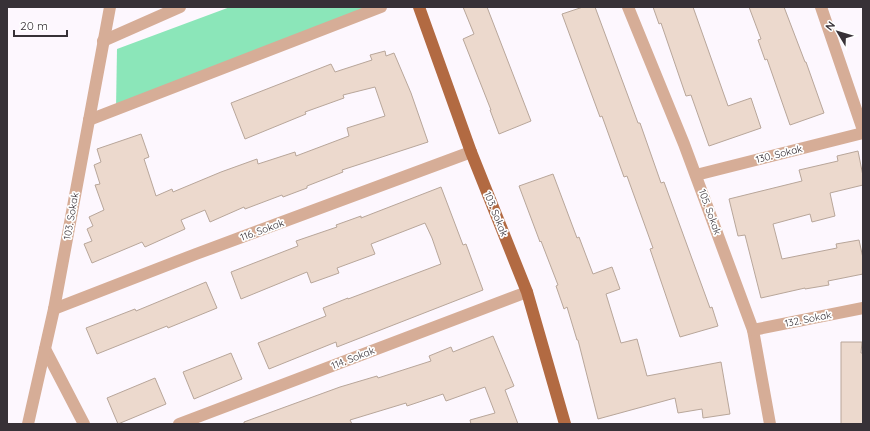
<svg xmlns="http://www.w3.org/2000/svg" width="870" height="431" viewBox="0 0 870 431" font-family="Quicksand,sans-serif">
	<rect width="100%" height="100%" fill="#fdf7fe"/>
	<path fill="#8be6b9" d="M 230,7 L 370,7 L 116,109 L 117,49 Z"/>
	<g fill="#ecd9cd" stroke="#b8a69a">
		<path d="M 463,7 L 487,7 L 531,121 L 499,134 L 490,110 L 491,110 L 463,39 L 474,34 Z"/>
		<path d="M 583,7 L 595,7 L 638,123 L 640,123 L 661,183 L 664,182 L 710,308 L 712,307 L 718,326 L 680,337 L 650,249 L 653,248 L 627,176 L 624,177 L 602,116 L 600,117 L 562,14 Z"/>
		<path d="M 653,7 L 693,7 L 728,106 L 751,98 L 761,128 L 709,146 L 691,95 L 686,96 L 661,23 L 659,24 Z"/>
		<path d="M 749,7 L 784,7 L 805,62 L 806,62 L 824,113 L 790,125 L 767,59 L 765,60 L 758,40 L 761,39 Z"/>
		<path d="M 385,51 L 386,56 L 394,53 L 411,93 L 428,142 L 342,170 L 343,172 L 307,186 L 307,188 L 283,197 L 282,195 L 245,209 L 244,207 L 210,222 L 205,210 L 181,220 L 185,229 L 145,247 L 142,242 L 92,263 L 84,244 L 92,241 L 87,229 L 93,226 L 89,217 L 104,210 L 95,185 L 100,184 L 94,165 L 101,162 L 97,149 L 141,134 L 149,157 L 144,159 L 156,196 L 172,189 L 173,192 L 221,172 L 257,159 L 258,164 L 295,152 L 296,156 L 349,136 L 347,128 L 385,116 L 375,87 L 343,95 L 344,98 L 305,112 L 306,114 L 245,139 L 231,103 L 331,64 L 335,72 L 372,60 L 370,55 Z"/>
		<path d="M 858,151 L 863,176 L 863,185 L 830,193 L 835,216 L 812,222 L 810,214 L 773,224 L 782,259 L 837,248 L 836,244 L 859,240 L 863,258 L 863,274 L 828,281 L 829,285 L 805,289 L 805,288 L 761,298 L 745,235 L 738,236 L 729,199 L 802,181 L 799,170 L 838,161 L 837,156 Z"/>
		<path d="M 553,174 L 577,238 L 579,237 L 593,274 L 612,267 L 620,289 L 606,294 L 621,343 L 637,339 L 647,376 L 721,362 L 730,414 L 703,418 L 702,409 L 678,413 L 675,398 L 598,419 L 578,340 L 577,340 L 567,307 L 564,309 L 556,286 L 558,285 L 541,241 L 540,242 L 519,186 Z"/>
		<path d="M 441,187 L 463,245 L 466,244 L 483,290 L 337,347 L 336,342 L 269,369 L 258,343 L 326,316 L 323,308 L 348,298 L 348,299 L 441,264 L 432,238 L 425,223 L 371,244 L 375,254 L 337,268 L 339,273 L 311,283 L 307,272 L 241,299 L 231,272 L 298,246 L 296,241 L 337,227 L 336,225 L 361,216 L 361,218 Z"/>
		<path d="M 206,282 L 217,308 L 168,328 L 167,326 L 97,354 L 86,328 L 135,309 L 136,311 Z"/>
		<path d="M 493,336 L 514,386 L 505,390 L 518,424 L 471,424 L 470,420 L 495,413 L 485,387 L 446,401 L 443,394 L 407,406 L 406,403 L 350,420 L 352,424 L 244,424 L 244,422 L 340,387 L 377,376 L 378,378 L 431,361 L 429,356 L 451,347 L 453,352 Z"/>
		<path d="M 841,342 L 862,342 L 861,353 L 863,353 L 863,424 L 841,424 Z"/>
		<path d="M 231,353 L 242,379 L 194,399 L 183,372 Z"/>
		<path d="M 155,378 L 166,404 L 118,424 L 107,398 Z"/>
	</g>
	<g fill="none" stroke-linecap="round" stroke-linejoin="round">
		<g stroke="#d6ad97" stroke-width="12">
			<path d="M 628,7 L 684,144 L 753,330 L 770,424"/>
			<path d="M 821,7 L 863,130"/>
			<path d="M 103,41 L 180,7"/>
			<path d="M 89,120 L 381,7"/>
			<path d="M 696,175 L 863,133"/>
			<path d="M 54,309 L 196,254 L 471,152"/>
			<path d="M 753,330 L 863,308"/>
			<path d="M 45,349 L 84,424"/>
			<path d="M 28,424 L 54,309 L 110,7"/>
			<path d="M 179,424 L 527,292"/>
		</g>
		<path stroke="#b26a42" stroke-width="12" d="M 419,7 L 471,152 L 527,292 L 565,424"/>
	</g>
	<g text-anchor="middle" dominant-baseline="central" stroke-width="3.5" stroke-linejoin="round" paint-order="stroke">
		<g font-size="10" fill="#373137" stroke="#fff">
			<text transform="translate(779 154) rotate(-14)">130. Sokak</text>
			<text transform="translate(710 212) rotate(70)">105. Sokak</text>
			<text transform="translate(496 214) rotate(68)">103. Sokak</text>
			<text transform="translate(71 216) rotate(-80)">103. Sokak</text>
			<text transform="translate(262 230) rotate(-20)">116. Sokak</text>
			<text transform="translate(808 319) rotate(-11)">132. Sokak</text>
			<text transform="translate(353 358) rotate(-21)">114. Sokak</text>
		</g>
	</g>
	<rect width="870" height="431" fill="none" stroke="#373137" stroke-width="16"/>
	<g transform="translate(838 32) rotate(308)" stroke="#ffffff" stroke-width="3" paint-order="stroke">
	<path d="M0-3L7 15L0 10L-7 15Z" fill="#373137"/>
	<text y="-6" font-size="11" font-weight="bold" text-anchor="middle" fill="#373137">N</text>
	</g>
	<path d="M14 30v6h53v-6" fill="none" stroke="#373137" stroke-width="2"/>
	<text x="20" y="30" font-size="12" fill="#373137" stroke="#ffffff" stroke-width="3" paint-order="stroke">20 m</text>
</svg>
